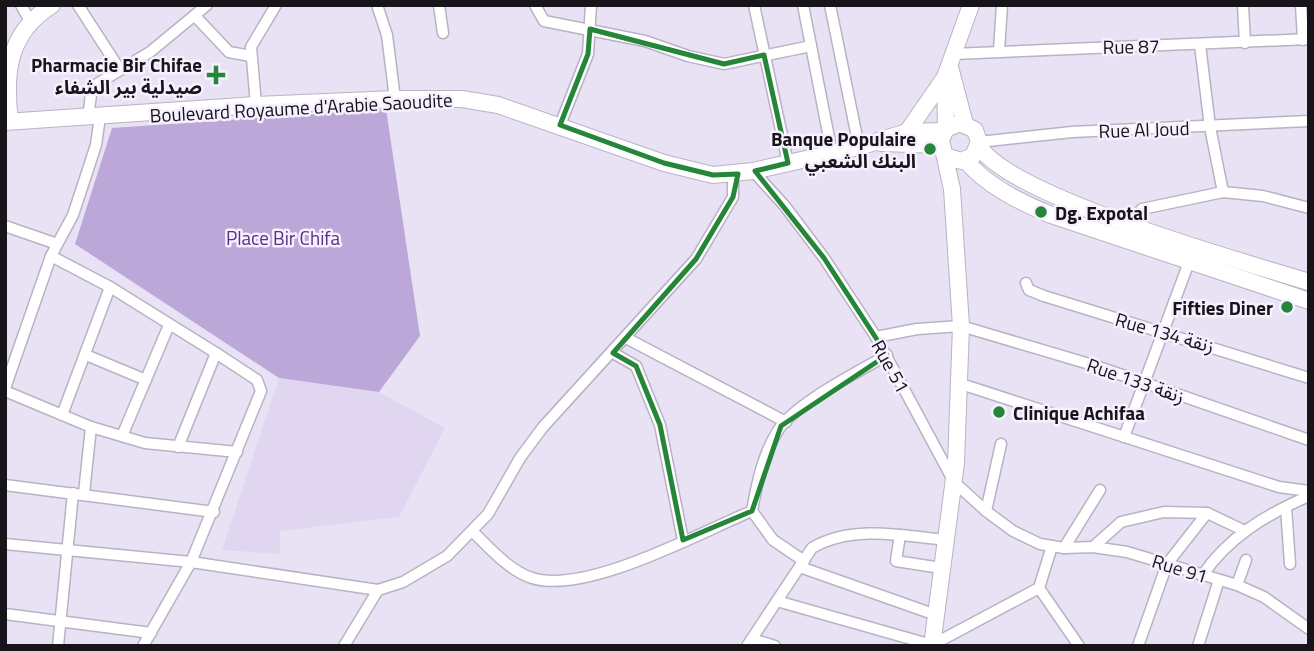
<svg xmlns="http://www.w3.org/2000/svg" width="1314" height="651" viewBox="0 0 1314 651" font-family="'Titillium Web','Noto Sans Arabic',sans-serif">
	<rect width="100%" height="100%" fill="#e9e2f5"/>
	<path fill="#e0d6f0" d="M 279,378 L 379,392 L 445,428 L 399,517 L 280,531 L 280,554 L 222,550 Z"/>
	<path fill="#bca7d9" d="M 386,109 L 420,336 L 379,392 L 279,378 L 75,244 L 112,128 Z"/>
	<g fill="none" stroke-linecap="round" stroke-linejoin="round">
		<defs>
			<g id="street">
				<path d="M 21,5 L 30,21"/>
				<path d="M 78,5 L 120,70"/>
				<path d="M 377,5 L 387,35 L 395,99"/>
				<path d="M 439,5 L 443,33"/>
				<path d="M 535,5 L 544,21 L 645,41 L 688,56 L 724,64 L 811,46"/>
				<path d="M 754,5 L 788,163"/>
				<path d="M 803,5 L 832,153"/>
				<path d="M 830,5 L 859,147"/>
				<path d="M 1243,5 L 1245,43"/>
				<path d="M 1301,5 L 1303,40"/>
				<path d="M 195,16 L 229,52 L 251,56"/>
				<path d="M 1200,45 L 1210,127 L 1223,192"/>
				<path d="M 999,50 L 1002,5"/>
				<path d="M 953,54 L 1309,39"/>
				<path d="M 256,105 L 251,47 L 276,5"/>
				<path d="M 88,118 L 92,87 L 150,52 L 207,5"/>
				<path d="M 560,125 L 588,54 L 591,5"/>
				<path d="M 979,142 L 1072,132 L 1309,121"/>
				<path d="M 753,171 L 784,205 L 824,258 L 876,337 L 954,482 L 986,511 L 1013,531 L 1040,544 L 1064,548 L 1093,547 L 1127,552 L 1237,585 L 1264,597 L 1309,629"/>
				<path d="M 1130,223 L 1142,209 L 1223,192 L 1263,196 L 1309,208"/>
				<path d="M 5,226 L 57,244"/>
				<path d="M 51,256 L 110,287 L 216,353 L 257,380 L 261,391 L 191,562 L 143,646"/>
				<path d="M 1026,283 L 1029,290 L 1044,296 L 1309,378"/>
				<path d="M 876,337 L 917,329 L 961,326 L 1096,366 L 1309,440"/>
				<path d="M 626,338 L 786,422"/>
				<path d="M 613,353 L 636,366 L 660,425 L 683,540"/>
				<path d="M 86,355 L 146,380"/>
				<path d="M 958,383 L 1279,487 L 1309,491"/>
				<path d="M 5,388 L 51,256 L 73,215 L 96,145 L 100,117"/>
				<path d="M 5,391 L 91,427 L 145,443 L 237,452"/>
				<path d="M 62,415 L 110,287"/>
				<path d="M 122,436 L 169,325"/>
				<path d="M 1124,437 L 1189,262"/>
				<path d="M 178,447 L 216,353"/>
				<path d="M 5,485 L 214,512"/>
				<path d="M 84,493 L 91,427"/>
				<path d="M 1286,507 L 1290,564"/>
				<path d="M 986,511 L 1001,444"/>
				<path d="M 473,532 C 490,548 508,570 532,578 C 586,595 699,533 752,511"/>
				<path d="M 900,535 L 896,561 L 941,568"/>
				<path d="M 5,544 L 191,562 L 378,590"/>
				<path d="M 1052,546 L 1039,588 L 1079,646"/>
				<path d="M 1093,547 L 1121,522 L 1164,512 L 1207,513 L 1245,531"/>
				<path d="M 1064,548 L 1100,490"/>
				<path d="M 804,561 L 773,540 L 752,511 C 757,483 763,453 779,429 C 796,403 858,372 887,355"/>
				<path d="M 800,567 L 936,615"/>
				<path d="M 1202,576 C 1228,537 1267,514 1309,496"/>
				<path d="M 1237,585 L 1246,560"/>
				<path d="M 777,601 L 932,645 L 1039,588"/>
				<path d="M 5,614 L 151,633"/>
				<path d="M 752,639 L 775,646"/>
				<path d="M 58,646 L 73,493"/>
				<path d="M 344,646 L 378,590 L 403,582 L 447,556 L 488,514 L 520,458 L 543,427 L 696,259 L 733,197 L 733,174"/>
				<path d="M 747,646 L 812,548 C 851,525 901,535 944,540"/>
				<path d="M 1138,646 L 1167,564 L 1207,513"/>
				<path d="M 1198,646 L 1219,580"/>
			</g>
			<g id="secondary">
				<path d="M 950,67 L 965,124"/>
				<path d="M 945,77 L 946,129"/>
				<path d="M 10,121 C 4,73 8,33 52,5"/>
				<path d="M 5,122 L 256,105 L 395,99 L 462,99 L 498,105 L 664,163 L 713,175 L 753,171 L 859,147 L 907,132 L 944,131"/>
				<path d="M 907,132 L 945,77 L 971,5"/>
				<path d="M 881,143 L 941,145"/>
				<path d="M 979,146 C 1010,197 1244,262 1309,282"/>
				<path d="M 965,160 C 987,186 1020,202 1051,215 L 1309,301"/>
				<path d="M 932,646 L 956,463 L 961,326 L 952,189 L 941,140 L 946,129 L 960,123 L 975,130 L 979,142 L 973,156 L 961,161 L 946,156"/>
			</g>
		</defs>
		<use href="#street" stroke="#b9b2c4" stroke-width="13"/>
		<use href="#secondary" stroke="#b9b2c4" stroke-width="18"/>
		<use href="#street" stroke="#fff" stroke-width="10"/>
		<use href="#secondary" stroke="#fff" stroke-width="16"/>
	</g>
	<path fill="none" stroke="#258538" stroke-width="5" stroke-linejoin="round" d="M 590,29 L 724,64 L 764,55 L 788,163 L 755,171 L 824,258 L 887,355 L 781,426 L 752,511 L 683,540 L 660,425 L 636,366 L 613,353 L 696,259 L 733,197 L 738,174 L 713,175 L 664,163 L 560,125 L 588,54 Z"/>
	<g fill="#258538" stroke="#f6f0ff" stroke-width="2.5">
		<path d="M212.5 64.5h7v7h7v7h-7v7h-7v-7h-7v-7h7z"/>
		<circle cx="930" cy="149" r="7"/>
		<circle cx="1041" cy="212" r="7"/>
		<circle cx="1287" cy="307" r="7"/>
		<circle cx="999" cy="412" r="7"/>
	</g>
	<g text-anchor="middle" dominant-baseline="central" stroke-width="5" stroke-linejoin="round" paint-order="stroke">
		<g font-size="19" fill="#17141a" stroke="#f6f0ff">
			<text transform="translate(1131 46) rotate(-1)">Rue 87</text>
			<text transform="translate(301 107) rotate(-3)">Boulevard Royaume d'Arabie Saoudite</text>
			<text transform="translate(1144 129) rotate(-2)">Rue Al Joud</text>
			<text transform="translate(1165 332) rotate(16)">Rue 134 زنقة</text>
			<text transform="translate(891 366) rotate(61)">Rue 51</text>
			<text transform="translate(1136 380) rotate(19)">Rue 133 زنقة</text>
			<text transform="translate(1180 568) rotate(17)">Rue 91</text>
		</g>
		<g font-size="19" font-weight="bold" fill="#17141a" stroke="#f6f0ff" text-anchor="end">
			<text x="202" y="64">Pharmacie Bir Chifae<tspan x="202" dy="22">صيدلية بير الشفاء</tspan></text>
			<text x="916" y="138">Banque Populaire<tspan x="916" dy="22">البنك الشعبي</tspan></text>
			<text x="1055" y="212" text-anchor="start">Dg. Expotal</text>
			<text x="1273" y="307">Fifties Diner</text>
			<text x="1013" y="412" text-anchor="start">Clinique Achifaa</text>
		</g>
		<g font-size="19" fill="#5b2c89" stroke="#f6f0ff">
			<text x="283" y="237">Place Bir Chifa</text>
		</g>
	</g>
	<rect width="1314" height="651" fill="none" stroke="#17141a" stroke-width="14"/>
</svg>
